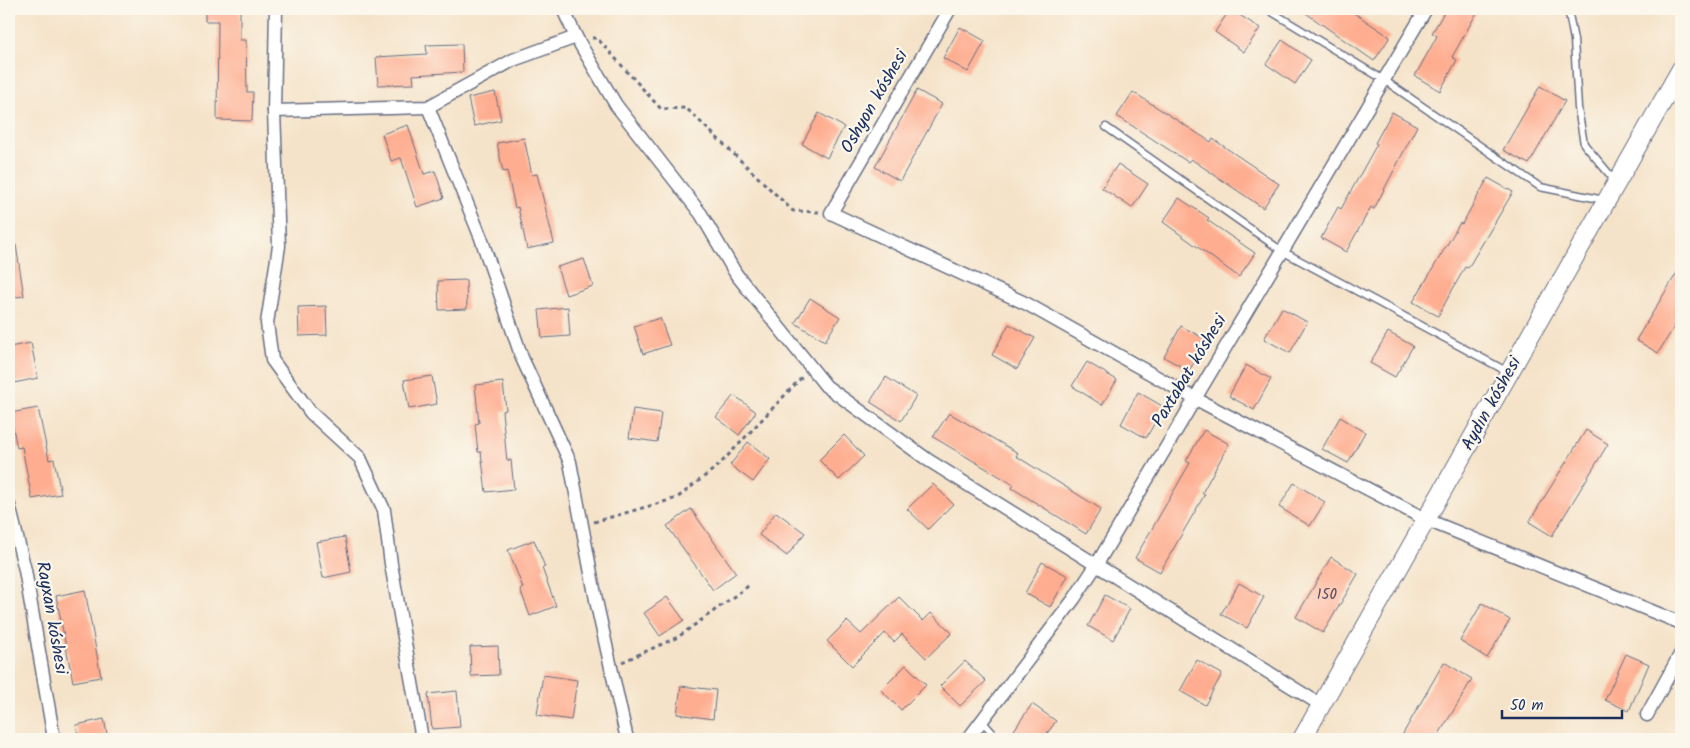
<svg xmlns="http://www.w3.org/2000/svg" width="1690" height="748" viewBox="0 0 1690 748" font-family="Kalam,sans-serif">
	<rect width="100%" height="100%" fill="#fbf7ec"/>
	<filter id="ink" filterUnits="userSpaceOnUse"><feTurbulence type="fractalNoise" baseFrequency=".02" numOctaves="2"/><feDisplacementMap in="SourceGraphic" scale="10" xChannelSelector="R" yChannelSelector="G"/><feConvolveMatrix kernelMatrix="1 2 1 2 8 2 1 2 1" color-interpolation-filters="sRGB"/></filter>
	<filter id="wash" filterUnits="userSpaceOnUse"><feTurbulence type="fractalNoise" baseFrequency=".0096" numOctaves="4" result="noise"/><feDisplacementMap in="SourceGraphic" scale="20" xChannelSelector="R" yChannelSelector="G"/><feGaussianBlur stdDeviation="1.12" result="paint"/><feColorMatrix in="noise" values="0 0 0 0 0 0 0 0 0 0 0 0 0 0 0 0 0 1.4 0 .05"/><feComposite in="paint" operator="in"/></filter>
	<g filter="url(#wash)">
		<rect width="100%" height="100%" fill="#f5e3c9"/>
		<g id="blocks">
			<g fill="#fead90">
				<path d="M 205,9 L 240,9 L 240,40 L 246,40 L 247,92 L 253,92 L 252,121 L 217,120 L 218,21 L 205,21 Z"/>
				<path d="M 1230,9 L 1260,28 L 1244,52 L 1215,32 Z"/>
				<path d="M 1300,9 L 1348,9 L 1390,37 L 1374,61 Z"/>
				<path d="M 1446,9 L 1479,9 L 1452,57 L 1457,60 L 1440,91 L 1415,76 L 1437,36 L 1432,33 Z"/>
				<path d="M 960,27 L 985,41 L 968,72 L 943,58 Z"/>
				<path d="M 1282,40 L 1311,60 L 1295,84 L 1266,64 Z"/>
				<path d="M 462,44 L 463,72 L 413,75 L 414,84 L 378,85 L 376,57 L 427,54 L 426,45 Z"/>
				<path d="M 1540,86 L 1565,101 L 1529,164 L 1503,150 Z"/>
				<path d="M 917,90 L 942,104 L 900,181 L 875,167 Z"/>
				<path d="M 495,92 L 501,120 L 474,126 L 468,98 Z"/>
				<path d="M 1133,92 L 1211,142 L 1213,139 L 1279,184 L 1263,208 L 1191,159 L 1188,162 L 1117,116 Z"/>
				<path d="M 1392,112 L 1417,126 L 1374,209 L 1371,207 L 1346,252 L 1321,238 L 1338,207 L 1341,209 L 1377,144 L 1375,143 Z"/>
				<path d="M 819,113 L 844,127 L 827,158 L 802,144 Z"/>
				<path d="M 408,125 L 424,174 L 435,171 L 444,198 L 417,207 L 401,158 L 391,161 L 382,134 Z"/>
				<path d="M 524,138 L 532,175 L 537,174 L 554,243 L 527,249 L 518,207 L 515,208 L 507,171 L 503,172 L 497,143 Z"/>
				<path d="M 1118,164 L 1148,184 L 1132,208 L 1102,188 Z"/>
				<path d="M 1488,178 L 1513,192 L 1468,268 L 1465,267 L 1438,316 L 1413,302 L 1460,223 L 1462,224 Z"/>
				<path d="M 1179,198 L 1209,218 L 1207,220 L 1255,253 L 1239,277 L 1163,222 Z"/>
				<path d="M 9,245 L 16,245 L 24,296 L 9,298 Z"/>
				<path d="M 584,259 L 593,286 L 566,295 L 557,267 Z"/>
				<path d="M 1681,266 L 1681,316 L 1658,353 L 1636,340 Z"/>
				<path d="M 466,280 L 467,309 L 439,310 L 438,281 Z"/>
				<path d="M 810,298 L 840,317 L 825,341 L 795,323 Z"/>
				<path d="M 326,306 L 327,335 L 299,336 L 298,307 Z"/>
				<path d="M 568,307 L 570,336 L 542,338 L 539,310 Z"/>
				<path d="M 1282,308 L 1307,322 L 1290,353 L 1264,339 Z"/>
				<path d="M 660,318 L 670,345 L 643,354 L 634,326 Z"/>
				<path d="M 1009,324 L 1035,338 L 1017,369 L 992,355 Z"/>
				<path d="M 1181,326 L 1207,340 L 1189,371 L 1164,357 Z"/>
				<path d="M 1388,332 L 1413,346 L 1395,377 L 1370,363 Z"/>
				<path d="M 31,343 L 38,378 L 9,384 L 9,347 Z"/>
				<path d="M 1087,362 L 1117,380 L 1102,405 L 1072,386 Z"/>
				<path d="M 1246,365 L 1271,379 L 1254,410 L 1229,396 Z"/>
				<path d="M 432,376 L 437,404 L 409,409 L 404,380 Z"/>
				<path d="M 886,377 L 916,396 L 901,421 L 870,402 Z"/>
				<path d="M 503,382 L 506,410 L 502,411 L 507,461 L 511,460 L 514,489 L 486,492 L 481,452 L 478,452 L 475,424 L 479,423 L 475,385 Z"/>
				<path d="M 1138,392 L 1164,407 L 1146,438 L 1121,424 Z"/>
				<path d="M 734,395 L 756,412 L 739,435 L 716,417 Z"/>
				<path d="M 38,408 L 49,460 L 54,459 L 61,494 L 32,499 L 22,447 L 17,448 L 10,413 Z"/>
				<path d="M 633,409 L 661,413 L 657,442 L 629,438 Z"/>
				<path d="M 949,413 L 1018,453 L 1016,456 L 1101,509 L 1086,534 L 1012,488 L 1014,485 L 933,437 Z"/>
				<path d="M 1340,417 L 1365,432 L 1348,463 L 1322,449 Z"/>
				<path d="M 1204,430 L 1229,444 L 1202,493 L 1205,494 L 1160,572 L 1135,558 L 1190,463 L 1186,461 Z"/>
				<path d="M 1586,430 L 1608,444 L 1552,536 L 1529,522 Z"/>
				<path d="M 844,435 L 864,456 L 839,480 L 819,460 Z"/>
				<path d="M 748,442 L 770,459 L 753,482 L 730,465 Z"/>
				<path d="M 1294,483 L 1325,502 L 1310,526 L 1279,507 Z"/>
				<path d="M 933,484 L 953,504 L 928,529 L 907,509 Z"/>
				<path d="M 691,509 L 736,573 L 713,590 L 667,526 Z"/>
				<path d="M 776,512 L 805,533 L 787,556 L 759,535 Z"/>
				<path d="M 345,537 L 351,572 L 323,578 L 316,542 Z"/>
				<path d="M 534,540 L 545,567 L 542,568 L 556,606 L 530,616 L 520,589 L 523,588 L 508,550 Z"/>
				<path d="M 1331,557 L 1358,574 L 1323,633 L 1296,617 Z"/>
				<path d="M 1042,562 L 1068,576 L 1050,607 L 1025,593 Z"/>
				<path d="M 1239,583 L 1264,597 L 1247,628 L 1221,614 Z"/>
				<path d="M 85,590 L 101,677 L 73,682 L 56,596 Z"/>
				<path d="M 1105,595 L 1130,609 L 1113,640 L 1088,626 Z"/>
				<path d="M 667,597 L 684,620 L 660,636 L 644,613 Z"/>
				<path d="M 899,597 L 923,621 L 931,613 L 952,633 L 926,658 L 902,634 L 894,642 L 885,633 L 852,666 L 827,641 L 847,621 L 861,634 Z"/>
				<path d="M 1482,603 L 1510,620 L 1487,658 L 1460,641 Z"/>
				<path d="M 498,646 L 499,675 L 471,676 L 470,647 Z"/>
				<path d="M 1626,654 L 1649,664 L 1629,711 L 1605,700 Z"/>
				<path d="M 1197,660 L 1222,674 L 1205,705 L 1180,691 Z"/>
				<path d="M 965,661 L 986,681 L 960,706 L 940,686 Z"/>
				<path d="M 1444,662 L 1472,679 L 1460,700 L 1436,739 L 1400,739 Z"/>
				<path d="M 906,665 L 926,685 L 901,710 L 881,690 Z"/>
				<path d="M 543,675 L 577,680 L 571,720 L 537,715 Z"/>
				<path d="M 681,686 L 716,690 L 713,719 L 677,714 Z"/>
				<path d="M 457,691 L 460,727 L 432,729 L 428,694 Z"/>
				<path d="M 1032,704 L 1056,721 L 1043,739 L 1021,739 L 1012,733 Z"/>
				<path d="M 104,719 L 108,739 L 79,739 L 76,725 Z"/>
			</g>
		</g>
	</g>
	<g filter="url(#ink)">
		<use href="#blocks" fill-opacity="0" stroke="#676e83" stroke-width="1"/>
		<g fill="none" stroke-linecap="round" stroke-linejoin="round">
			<defs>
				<g id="lane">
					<path d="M 1267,9 L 1384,80 L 1540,187 L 1604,200"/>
					<path d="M 1568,9 L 1574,40 L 1578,108 L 1584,144 L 1616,182"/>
					<path d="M 1106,127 L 1282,251 L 1508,372"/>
					<path d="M 982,721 L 998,739"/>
				</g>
				<g id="street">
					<path d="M 276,9 L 274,111 L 279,246 L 267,323 L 272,360 L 311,413 L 360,458 L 384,510 L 391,564 L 422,739"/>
					<path d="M 563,9 L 576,37 L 616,105 L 701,214 L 736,274 L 826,386 L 928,460 L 1321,705"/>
					<path d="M 950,9 L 831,213 L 1027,304 L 1194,398 L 1427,520 L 1681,623"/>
					<path d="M 428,107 L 481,238 L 522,358 L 570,462 L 597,605 L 627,739"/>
					<path d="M 274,111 L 428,107 L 513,60 L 576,37"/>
					<path d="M 9,505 L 25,570 L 54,739"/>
					<path d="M 1647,715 L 1681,653"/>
					<path d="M 968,739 L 1074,599 L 1097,564 L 1426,9"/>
				</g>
				<path id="secondary" d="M 1302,739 L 1681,69"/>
			</defs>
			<use href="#lane" stroke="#676e83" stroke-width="9"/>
			<use href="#street" stroke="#676e83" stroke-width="15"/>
			<use href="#secondary" stroke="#676e83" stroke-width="20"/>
			<g stroke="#676e83" stroke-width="3" stroke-dasharray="4 4" stroke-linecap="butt">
				<path d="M 592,38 L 597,38 L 661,109 L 686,108 L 793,211 L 820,212"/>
				<path d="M 594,522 L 677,498 L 719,465 L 802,377"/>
				<path d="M 622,662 L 678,637 L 751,584"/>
			</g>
			<use href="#lane" stroke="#fff" stroke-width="6"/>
			<use href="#street" stroke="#fff" stroke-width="12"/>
			<use href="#secondary" stroke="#fff" stroke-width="18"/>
		</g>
	</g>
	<g text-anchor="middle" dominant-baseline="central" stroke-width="4.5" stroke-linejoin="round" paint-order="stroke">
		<g font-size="15" fill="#544e6a">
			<text x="1327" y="595">150</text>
		</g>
		<g font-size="18" fill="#1b2f5e" stroke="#fbf7ec">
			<text transform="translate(875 102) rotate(-60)">Oshyon kóshesi</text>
			<text transform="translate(1190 371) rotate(-59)">Paxtabat kóshesi</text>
			<text transform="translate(1492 404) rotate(-61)">Aydın kóshesi</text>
			<text transform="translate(51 618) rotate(80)">Rayxan kóshesi</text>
		</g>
	</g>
	<rect width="1690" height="748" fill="none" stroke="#fbf7ec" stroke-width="30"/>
	<path d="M1502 710v8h120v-8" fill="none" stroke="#1b2f5e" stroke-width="2.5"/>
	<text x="1510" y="710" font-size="15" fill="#1b2f5e" stroke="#fbf7ec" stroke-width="4" paint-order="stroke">50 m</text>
</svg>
